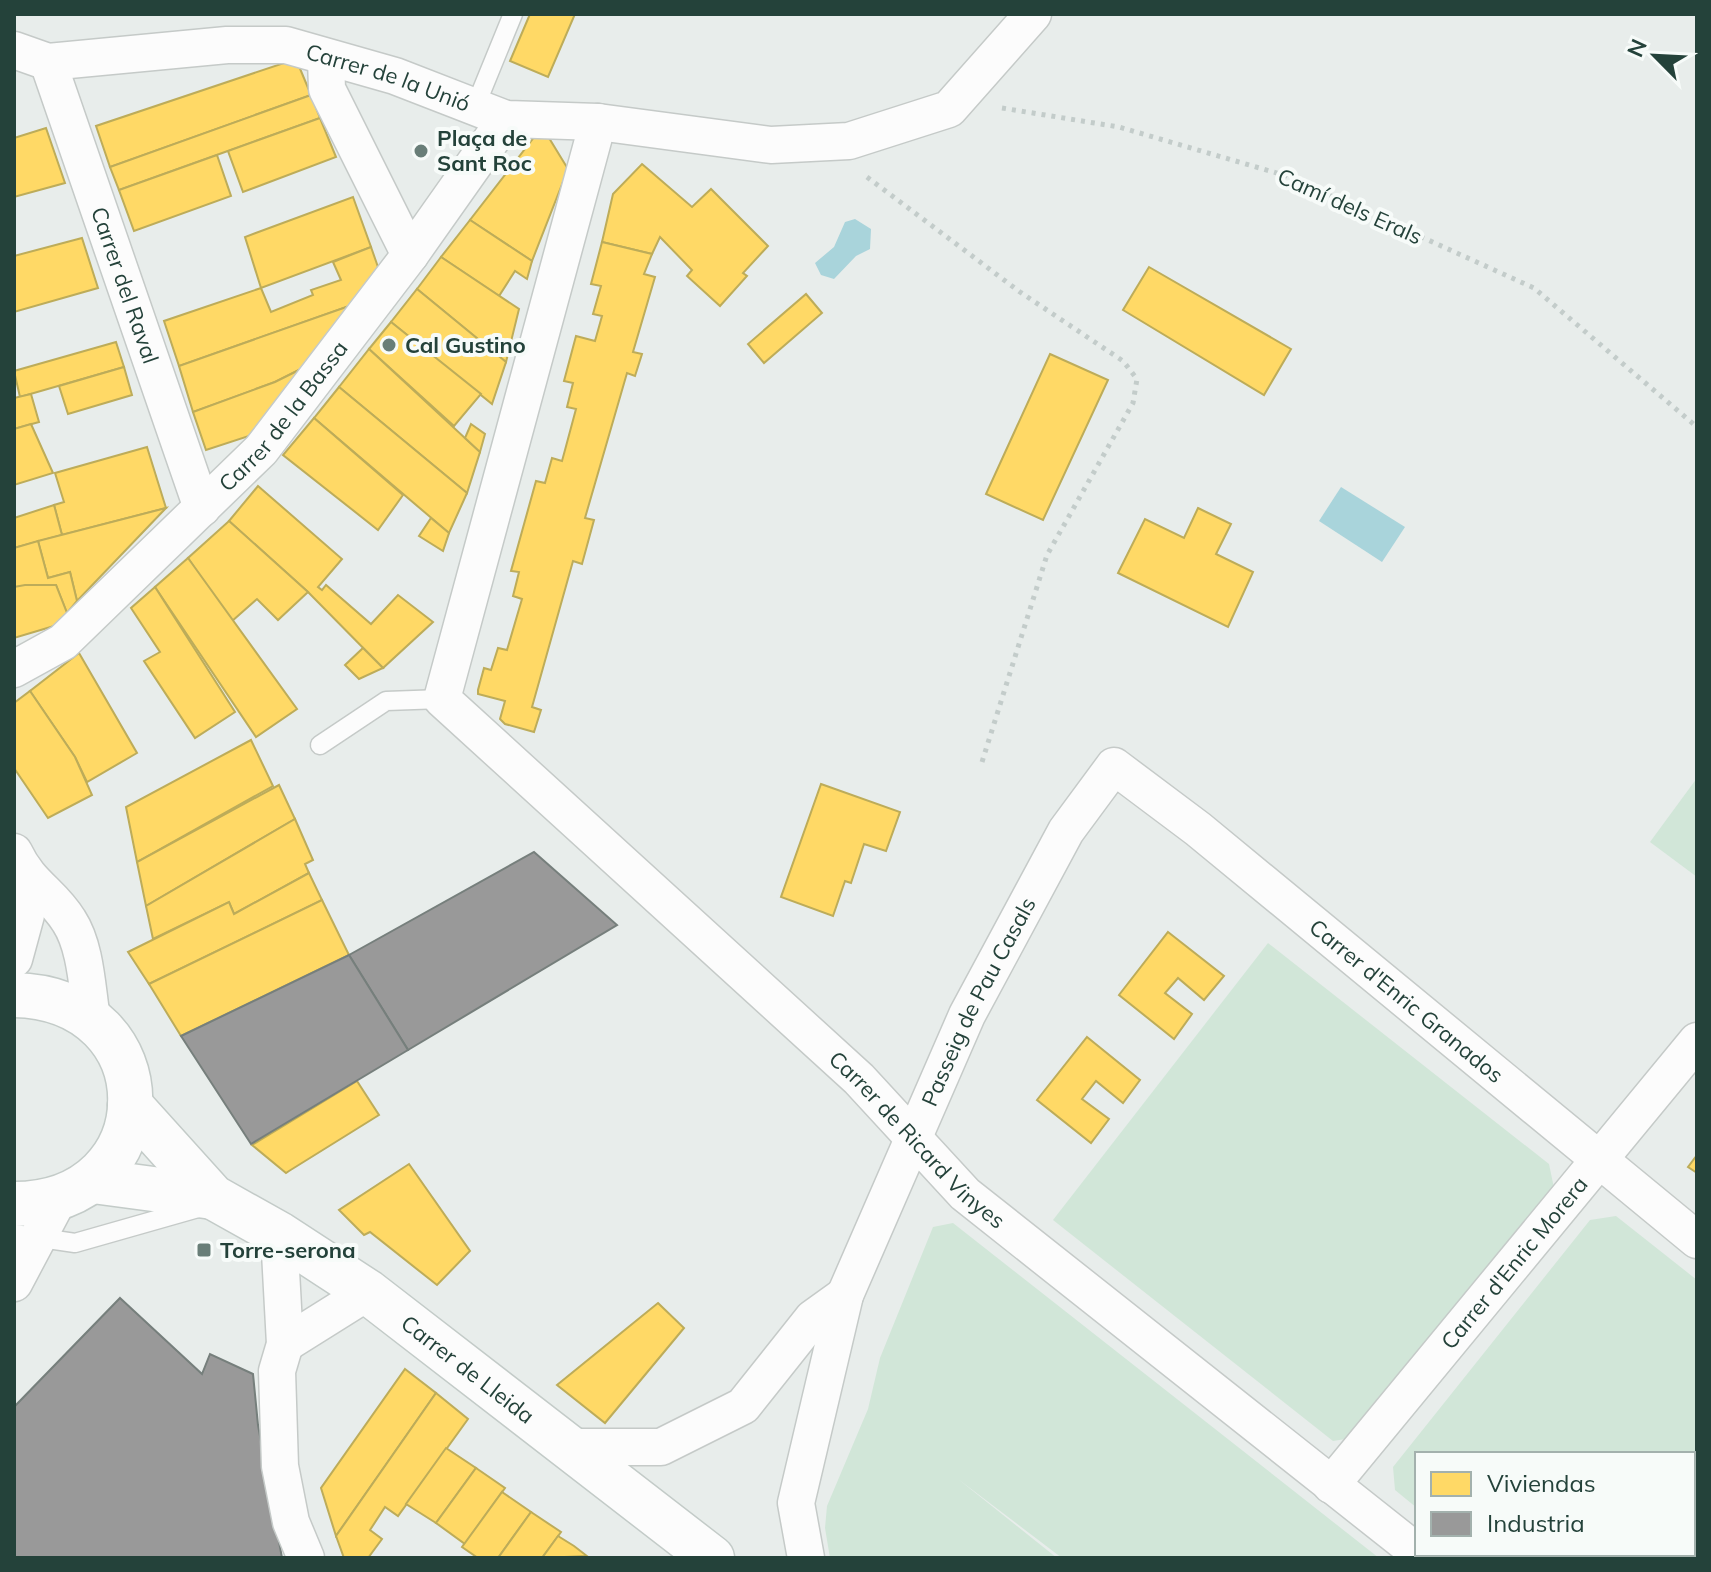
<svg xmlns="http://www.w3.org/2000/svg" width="1711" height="1572" viewBox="0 0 1711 1572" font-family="Mulish,sans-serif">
	<rect width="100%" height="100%" fill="#e8edeb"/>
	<g fill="#d1e6d8">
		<path d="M 1697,778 L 1697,877 L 1650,842 Z"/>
		<path d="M 1268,943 L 1549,1164 L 1554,1188 L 1352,1438 L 1333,1441 L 1053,1220 Z"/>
		<path d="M 1616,1216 L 1697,1280 L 1697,1558 L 1481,1558 L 1476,1554 L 1693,1554 L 1693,1454 L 1417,1454 L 1417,1508 L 1395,1490 L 1393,1467 L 1590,1220 Z"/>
		<path d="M 953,1223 L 1379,1558 L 1062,1558 L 958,1479 L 1057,1558 L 830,1558 L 825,1528 L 827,1506 L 868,1409 L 880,1358 L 933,1227 Z"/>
	</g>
	<g fill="#a9d4db">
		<path d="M 855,219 L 871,229 L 870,249 L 856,256 L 834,279 L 821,275 L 815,263 L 834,247 L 845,222 Z"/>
		<path d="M 1341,487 L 1405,527 L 1382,562 L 1319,521 Z"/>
	</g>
	<g fill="#ffd966" stroke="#bdac59" stroke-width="2">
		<path d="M 530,14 L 575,14 L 548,77 L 510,61 Z"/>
		<path d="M 296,59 L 311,95 L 110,167 L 96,126 Z"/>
		<path d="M 311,95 L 320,118 L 119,190 L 110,167 Z"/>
		<path d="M 320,118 L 336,157 L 243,192 L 228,151 Z"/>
		<path d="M 46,128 L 65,183 L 14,197 L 14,138 Z"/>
		<path d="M 535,136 L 549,138 L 568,169 L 532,261 L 470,220 Z"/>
		<path d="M 217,155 L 231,196 L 134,231 L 119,190 Z"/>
		<path d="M 642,164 L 692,207 L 711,189 L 768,246 L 743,273 L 747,276 L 720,306 L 687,276 L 692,270 L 660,237 L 652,254 L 602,242 L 613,194 Z"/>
		<path d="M 353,197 L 371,247 L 261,288 L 245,237 Z"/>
		<path d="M 470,220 L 532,261 L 527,279 L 515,271 L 499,296 L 441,257 Z"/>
		<path d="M 82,238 L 98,288 L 14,312 L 14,256 Z"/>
		<path d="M 602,242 L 652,254 L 644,274 L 655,277 L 633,352 L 642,354 L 635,376 L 627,373 L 585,518 L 594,520 L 582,564 L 573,561 L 532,707 L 541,710 L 534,732 L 505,724 L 500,719 L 505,701 L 478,694 L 478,690 L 484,668 L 491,670 L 498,648 L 507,650 L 522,599 L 513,596 L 519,572 L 511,571 L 536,481 L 545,483 L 552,458 L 562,461 L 565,450 L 576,409 L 567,407 L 573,383 L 564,381 L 576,336 L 595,341 L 602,316 L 593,314 L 601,286 L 591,284 Z"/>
		<path d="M 371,247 L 378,267 L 352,305 L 179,366 L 164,321 L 261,288 L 271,312 L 313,295 L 311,290 L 341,280 L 333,262 Z"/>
		<path d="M 441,257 L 519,309 L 506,362 L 417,289 Z"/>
		<path d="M 1149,267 L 1291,349 L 1264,395 L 1123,310 Z"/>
		<path d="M 417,289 L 506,362 L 492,404 L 391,322 Z"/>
		<path d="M 806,294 L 822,313 L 764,363 L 748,344 Z"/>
		<path d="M 352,305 L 305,367 L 275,382 L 193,412 L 179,366 Z"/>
		<path d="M 391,322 L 481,394 L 454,426 L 369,349 Z"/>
		<path d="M 116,342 L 124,367 L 20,397 L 14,371 Z"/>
		<path d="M 369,349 L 480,452 L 467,493 L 339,387 Z"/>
		<path d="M 1050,354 L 1108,380 L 1043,520 L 986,494 Z"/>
		<path d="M 124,367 L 132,395 L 68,414 L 59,386 Z"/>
		<path d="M 305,367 L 249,436 L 206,450 L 193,412 L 275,382 Z"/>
		<path d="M 339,387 L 467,493 L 449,533 L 314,418 Z"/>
		<path d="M 31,394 L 39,422 L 14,429 L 14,398 Z"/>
		<path d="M 314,418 L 403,495 L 378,530 L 283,455 Z"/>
		<path d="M 31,424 L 53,473 L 14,485 L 14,429 Z"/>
		<path d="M 471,424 L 485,434 L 480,452 L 465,438 Z"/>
		<path d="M 147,447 L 166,508 L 62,535 L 54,505 L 64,502 L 55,473 Z"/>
		<path d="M 258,486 L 342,559 L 318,587 L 322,590 L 326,585 L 371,624 L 398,595 L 433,622 L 383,668 L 308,592 L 229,521 Z"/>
		<path d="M 54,505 L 62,535 L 14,548 L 14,518 Z"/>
		<path d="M 166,508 L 77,601 L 70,572 L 48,578 L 38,541 Z"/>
		<path d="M 1198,508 L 1231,524 L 1216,554 L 1253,572 L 1228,627 L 1118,573 L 1145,519 L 1184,538 Z"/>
		<path d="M 431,518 L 449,533 L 443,551 L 419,536 Z"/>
		<path d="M 229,521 L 308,592 L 278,620 L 257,599 L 231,622 L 188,558 Z"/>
		<path d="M 38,541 L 48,578 L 70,572 L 77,601 L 67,613 L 56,585 L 14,587 L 14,548 Z"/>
		<path d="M 188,558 L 297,709 L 256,737 L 155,587 Z"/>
		<path d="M 25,585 L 56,585 L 67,613 L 54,626 L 14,638 L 14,587 Z"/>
		<path d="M 155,587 L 235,712 L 195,738 L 144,661 L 160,652 L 131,608 Z"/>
		<path d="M 363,648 L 383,668 L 359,679 L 345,665 Z"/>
		<path d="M 79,653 L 137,753 L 87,782 L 75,757 L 30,691 Z"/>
		<path d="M 30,691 L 75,757 L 92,795 L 48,818 L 14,768 L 14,703 Z"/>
		<path d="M 251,740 L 273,786 L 137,862 L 126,807 Z"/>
		<path d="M 821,784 L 900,812 L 886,851 L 864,844 L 851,883 L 845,881 L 833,916 L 781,897 Z"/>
		<path d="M 279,785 L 295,819 L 146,906 L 137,862 Z"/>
		<path d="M 295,819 L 313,860 L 305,864 L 309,873 L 234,914 L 229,902 L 153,939 L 146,906 Z"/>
		<path d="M 309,873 L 322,900 L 149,984 L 128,952 L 229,902 L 234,914 Z"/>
		<path d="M 322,900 L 349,955 L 181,1036 L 149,984 Z"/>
		<path d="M 1168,932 L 1224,976 L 1204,1000 L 1178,978 L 1165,993 L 1192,1014 L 1174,1039 L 1119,995 Z"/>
		<path d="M 1087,1037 L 1140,1080 L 1123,1103 L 1096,1081 L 1082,1099 L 1109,1119 L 1091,1143 L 1037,1100 Z"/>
		<path d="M 357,1081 L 379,1115 L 289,1171 L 286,1173 L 252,1145 Z"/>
		<path d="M 1697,1155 L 1697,1173 L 1688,1167 Z"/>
		<path d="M 409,1164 L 470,1251 L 437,1285 L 370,1232 L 364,1235 L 339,1210 Z"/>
		<path d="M 658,1303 L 684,1328 L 605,1423 L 557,1385 Z"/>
		<path d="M 405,1369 L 436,1393 L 336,1536 L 321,1488 Z"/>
		<path d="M 436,1393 L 468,1419 L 398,1516 L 385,1507 L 370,1530 L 382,1539 L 368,1558 L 344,1558 L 336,1536 Z"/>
		<path d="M 446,1448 L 476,1468 L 436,1523 L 406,1504 Z"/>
		<path d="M 476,1468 L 505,1488 L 465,1544 L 436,1523 Z"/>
		<path d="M 502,1492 L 531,1512 L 498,1558 L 478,1558 L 462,1547 Z"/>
		<path d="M 531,1512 L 561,1532 L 542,1558 L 498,1558 Z"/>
		<path d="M 558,1536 L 574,1546 L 587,1556 L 542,1558 Z"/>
	</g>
	<g fill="#999" stroke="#767f7c" stroke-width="2">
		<path d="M 534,852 L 617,925 L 408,1050 L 349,955 Z"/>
		<path d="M 349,955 L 408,1050 L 251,1144 L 181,1036 Z"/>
		<path d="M 120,1298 L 202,1374 L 210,1354 L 253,1374 L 258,1425 L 282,1558 L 14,1558 L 14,1407 Z"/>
	</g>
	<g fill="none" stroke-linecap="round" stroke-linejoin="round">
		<defs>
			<g id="lane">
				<path d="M 475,107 L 513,14"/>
				<path d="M 320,745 L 386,701 L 442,699"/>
				<path d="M 14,1234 L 75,1243 L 198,1208"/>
			</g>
			<g id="street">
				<path id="s1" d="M 14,50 L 48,62 L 227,45 L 286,45 L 395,76 L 506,119 L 598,122 L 771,145 L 849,141 L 949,109 L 1033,14"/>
				<path d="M 326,59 L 327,89 L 410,255"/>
				<path id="s2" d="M 48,62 L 202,508"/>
				<path id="s3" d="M 598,122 L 442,699 L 859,1079 L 965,1194 L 1417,1552"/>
				<path id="s4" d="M 14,669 L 63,642 L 261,450 L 410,255 L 506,119"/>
				<path d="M 14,852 C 30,886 51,892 69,921 C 86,947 87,988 92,1019"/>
				<path d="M 14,959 L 26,915 L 25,876"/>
				<path d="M 279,1234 L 285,1344 L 277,1371 L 280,1466 L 291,1522 L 306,1558"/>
				<path d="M 14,1283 L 58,1200"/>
				<path d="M 285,1344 L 368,1292"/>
				<path d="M 570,1447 L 661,1447 L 743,1406 L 813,1318 L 845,1295"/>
				<path id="s5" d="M 1331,1485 L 1697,1041"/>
				<path id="s6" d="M 806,1558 L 796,1503 L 845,1295 L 967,1015 L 1066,831 L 1114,766 L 1198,829 L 1697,1240"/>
			</g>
			<g id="secondary">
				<path d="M 14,995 C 170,998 168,1204 14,1204"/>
				<path id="s7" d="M 130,1105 L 213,1197 L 279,1234 L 368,1292 L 712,1558"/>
				<path d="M 93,1181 L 213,1197"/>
			</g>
		</defs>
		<use href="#lane" stroke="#c5cac8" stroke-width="21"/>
		<use href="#street" stroke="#c5cac8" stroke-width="39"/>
		<use href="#secondary" stroke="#c3cbc8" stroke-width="47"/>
		<g stroke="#c3ccca" stroke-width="5" stroke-dasharray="4 6" stroke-linecap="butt">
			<path d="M 1002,108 L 1119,127 L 1287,176 L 1534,288 L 1697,427"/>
			<path d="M 867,177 L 1020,292 L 1123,361 L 1137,379 L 1133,403 L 1047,555 L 982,762"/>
		</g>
		<use href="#lane" stroke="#fcfcfc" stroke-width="18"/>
		<use href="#street" stroke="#fcfcfc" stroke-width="36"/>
		<use href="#secondary" stroke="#fcfcfc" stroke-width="44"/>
	</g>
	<g fill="#697e78" stroke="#f7fbf9" stroke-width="3">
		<circle cx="421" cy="151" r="8"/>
		<circle cx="389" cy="345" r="8"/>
		<rect x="196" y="1242" width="16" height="16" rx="4"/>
	</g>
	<g text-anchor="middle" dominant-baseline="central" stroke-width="8" stroke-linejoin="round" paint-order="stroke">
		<g font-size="22" fill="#24423a" stroke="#f7fbf9">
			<text stroke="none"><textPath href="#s1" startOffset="382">Carrer de la Unió</textPath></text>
			<text transform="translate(1350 206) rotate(24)">Camí dels Erals</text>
			<text stroke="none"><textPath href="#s2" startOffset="236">Carrer del Raval</textPath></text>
			<text stroke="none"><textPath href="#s4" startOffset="372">Carrer de la Bassa</textPath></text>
			<text stroke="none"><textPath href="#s6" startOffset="592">Passeig de Pau Casals</textPath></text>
			<text stroke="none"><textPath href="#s6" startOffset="1240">Carrer d'Enric Granados</textPath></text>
			<text stroke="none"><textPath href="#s3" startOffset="1246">Carrer de Ricard Vinyes</textPath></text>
			<text stroke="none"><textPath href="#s5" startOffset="288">Carrer d'Enric Morera</textPath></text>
			<text stroke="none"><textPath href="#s7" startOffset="432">Carrer de Lleida</textPath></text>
		</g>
		<g font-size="22" font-weight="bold" fill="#24423a" stroke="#f7fbf9" text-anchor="start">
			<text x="437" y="138">Plaça de<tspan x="437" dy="25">Sant Roc</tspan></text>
			<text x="405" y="345">Cal Gustino</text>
			<text x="220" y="1250">Torre-serona</text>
		</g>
	</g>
	<rect width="1711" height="1572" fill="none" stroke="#24423a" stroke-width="32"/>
	<rect x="1415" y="1452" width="280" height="104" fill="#f7fbf9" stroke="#a3b1ad" stroke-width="2"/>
	<rect x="1431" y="1472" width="40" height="24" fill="#ffd966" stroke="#a3b1ad" stroke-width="2"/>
	<text x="1487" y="1492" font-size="24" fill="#24423a">Viviendas</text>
	<rect x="1431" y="1512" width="40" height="24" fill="#999999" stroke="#a3b1ad" stroke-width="2"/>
	<text x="1487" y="1532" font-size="24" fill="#24423a">Industria</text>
	<g transform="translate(1655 56) rotate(294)" stroke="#f7fbf9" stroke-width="6" paint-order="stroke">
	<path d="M0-6L14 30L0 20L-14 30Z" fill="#24423a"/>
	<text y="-12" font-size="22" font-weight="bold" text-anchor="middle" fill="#24423a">N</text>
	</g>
</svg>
